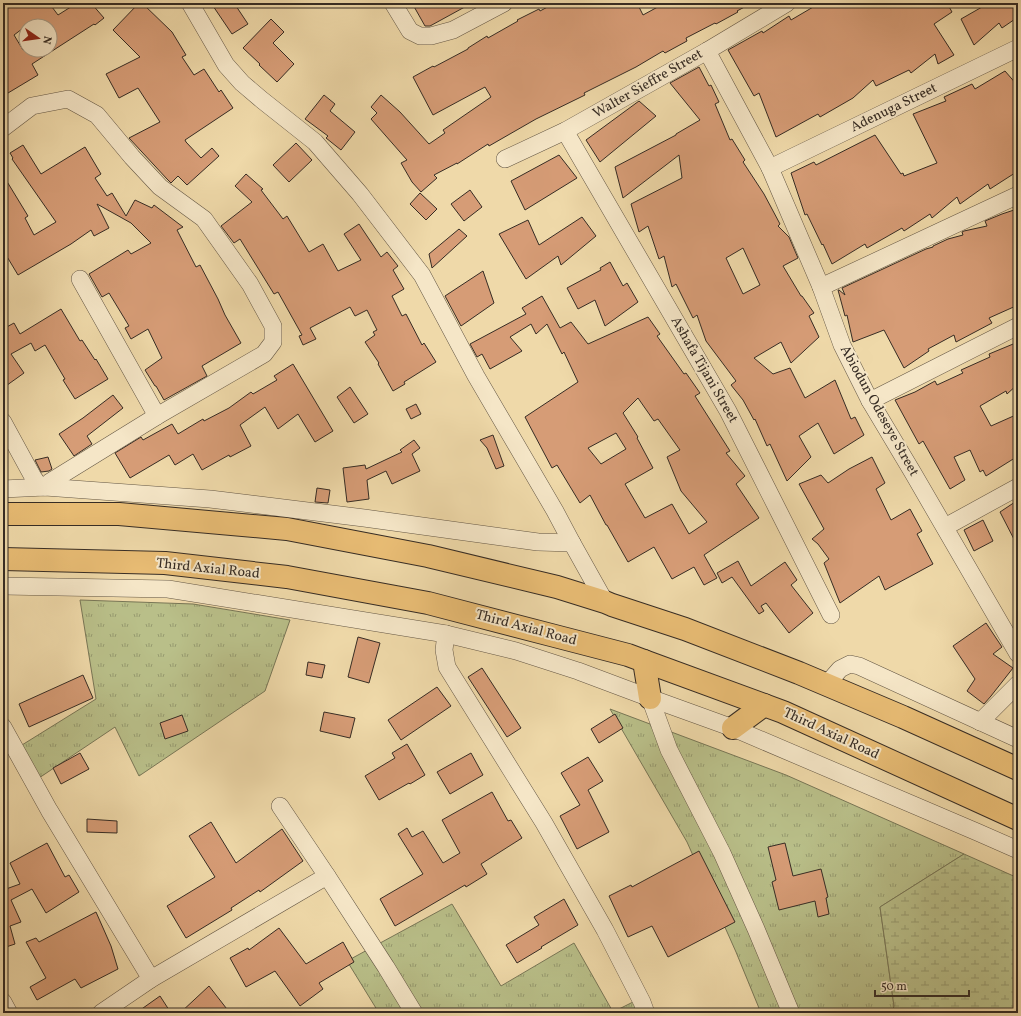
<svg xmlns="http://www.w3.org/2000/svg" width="1021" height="1016" viewBox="0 0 1021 1016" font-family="Vollkorn,serif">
	<defs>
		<pattern id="grass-tufts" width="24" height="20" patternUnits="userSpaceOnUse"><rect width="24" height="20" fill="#b9bf89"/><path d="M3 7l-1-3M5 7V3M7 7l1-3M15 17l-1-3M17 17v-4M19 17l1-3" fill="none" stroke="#979b70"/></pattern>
		<pattern id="wetland-marsh" width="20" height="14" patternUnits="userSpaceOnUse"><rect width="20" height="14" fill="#b9bf89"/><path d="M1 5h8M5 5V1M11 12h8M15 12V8" fill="none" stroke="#979b70"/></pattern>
	</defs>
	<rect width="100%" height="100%" fill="#efd9a9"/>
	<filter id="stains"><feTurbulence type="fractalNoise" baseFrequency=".005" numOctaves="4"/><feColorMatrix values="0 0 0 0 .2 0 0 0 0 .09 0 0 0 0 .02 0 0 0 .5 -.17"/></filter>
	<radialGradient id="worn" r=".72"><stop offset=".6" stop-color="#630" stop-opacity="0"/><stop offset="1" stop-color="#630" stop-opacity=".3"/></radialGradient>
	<g fill="url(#grass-tufts)" stroke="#787656">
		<path d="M 80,600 L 193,604 L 290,620 L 265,691 L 139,776 L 115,727 L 36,780 L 22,745 L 96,699 Z"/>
		<path d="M 610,709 L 786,775 L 964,854 L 880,907 L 894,1006 L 892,1013 L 761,1013 L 736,952 L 687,842 Z"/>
		<path d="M 452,904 L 501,986 L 574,943 L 613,1012 L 635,1001 L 639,1013 L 379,1013 L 347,961 Z"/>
	</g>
	<path fill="url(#wetland-marsh)" stroke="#787656" d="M 964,854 L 1018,878 L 1018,1013 L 892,1013 L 894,1006 L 880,907 Z"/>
	<g fill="#d69c76" stroke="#362c24" fill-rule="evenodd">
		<path d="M 3,3 L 49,3 L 58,15 L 77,3 L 91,3 L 104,18 L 95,25 L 94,24 L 32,64 L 38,75 L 3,96 ZM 26,26 L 50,26 L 50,50 L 23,50 L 14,35 Z"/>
		<path d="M 139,3 L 142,3 L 172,32 L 186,55 L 182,57 L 194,75 L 204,69 L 219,92 L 221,90 L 233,108 L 185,140 L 186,142 L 201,158 L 212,148 L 219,156 L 187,185 L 178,176 L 171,183 L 167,179 L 129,138 L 160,122 L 138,88 L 119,98 L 106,74 L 140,57 L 113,30 Z"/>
		<path d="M 211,3 L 234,3 L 248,24 L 232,34 Z"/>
		<path d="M 412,3 L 472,3 L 430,26 L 425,26 Z"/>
		<path d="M 555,3 L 637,3 L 643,15 L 665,3 L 752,3 L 737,11 L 738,12 L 716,24 L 715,23 L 686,38 L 687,41 L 665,53 L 663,51 L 636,67 L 584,93 L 585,95 L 536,119 L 489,146 L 488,144 L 457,164 L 457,163 L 434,175 L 437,178 L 421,192 L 412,182 L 401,163 L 407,160 L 371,119 L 377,113 L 371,107 L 381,95 L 400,112 L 429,144 L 445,133 L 443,130 L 491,97 L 485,87 L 433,115 L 413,77 L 433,66 L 434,67 L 468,49 L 468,48 L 487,36 L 488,38 L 518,21 L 517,20 L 539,9 L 540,11 Z"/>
		<path d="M 820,3 L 822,3 L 824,6 L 830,3 L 947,3 L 952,12 L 934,24 L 954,55 L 938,64 L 935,54 L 911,73 L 909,70 L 876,86 L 873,80 L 853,98 L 820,117 L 818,114 L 776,137 L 759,93 L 754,96 L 728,50 L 762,31 L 763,33 L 789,16 L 791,20 Z"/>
		<path d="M 989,3 L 1018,3 L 1018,17 L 1002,28 L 999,23 L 974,45 L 961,19 Z"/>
		<path d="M 271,19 L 284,32 L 273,43 L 294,64 L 277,82 L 259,65 L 260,64 L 243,48 Z"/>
		<path d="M 699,67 L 709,86 L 711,85 L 719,102 L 715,104 L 730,140 L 732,139 L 745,160 L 743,162 L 764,194 L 780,224 L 778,226 L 789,237 L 798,258 L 783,266 L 801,296 L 802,296 L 814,313 L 809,316 L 819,337 L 791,363 L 781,342 L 754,358 L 773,374 L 790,368 L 805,398 L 835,380 L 851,419 L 855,417 L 864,435 L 834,454 L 818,423 L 799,436 L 811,457 L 787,481 L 770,444 L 767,446 L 755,419 L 754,420 L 743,400 L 731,385 L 736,381 L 706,341 L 697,315 L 693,318 L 676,284 L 672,287 L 664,256 L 659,259 L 648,226 L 639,232 L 631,204 L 682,178 L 679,155 L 623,198 L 615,167 L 676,135 L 676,134 L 700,120 L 670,83 ZM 743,248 L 760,285 L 743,294 L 726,258 Z"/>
		<path d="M 1005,71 L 1018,86 L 1018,171 L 990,189 L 988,184 L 960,204 L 957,197 L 932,218 L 930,214 L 904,231 L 902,228 L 867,248 L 865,244 L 832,264 L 823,244 L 822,245 L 807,214 L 805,215 L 791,173 L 814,162 L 816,165 L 875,135 L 901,174 L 903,173 L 904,176 L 937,163 L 913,114 L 946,101 L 944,97 L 972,84 L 975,89 Z"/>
		<path d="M 324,95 L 335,104 L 330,111 L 355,132 L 341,150 L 326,138 L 328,136 L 305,119 Z"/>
		<path d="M 639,101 L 656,116 L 600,162 L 586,140 Z"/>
		<path d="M 296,143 L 312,160 L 289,182 L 273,165 Z"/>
		<path d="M 23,145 L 41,174 L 85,147 L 101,174 L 95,178 L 107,196 L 112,193 L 126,216 L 135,200 L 152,208 L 154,205 L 183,227 L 177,230 L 196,267 L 200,265 L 218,299 L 225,315 L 241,343 L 202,366 L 207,376 L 164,400 L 156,386 L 155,386 L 145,370 L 162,358 L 148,329 L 131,339 L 125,328 L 129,326 L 109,293 L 102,297 L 89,274 L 128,250 L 131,254 L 151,243 L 131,223 L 97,204 L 109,228 L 94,236 L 91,230 L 71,244 L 18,275 L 3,250 L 3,175 L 28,216 L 25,218 L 34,235 L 56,222 L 12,159 L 13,158 L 10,153 Z"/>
		<path d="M 559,155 L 577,178 L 525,210 L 511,181 Z"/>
		<path d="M 246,174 L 263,189 L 261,190 L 283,219 L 287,216 L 309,252 L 323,244 L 338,271 L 361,260 L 344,234 L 359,224 L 381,257 L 387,252 L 398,266 L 393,270 L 404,289 L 392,296 L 402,316 L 406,314 L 422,345 L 424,343 L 436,362 L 404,382 L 405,384 L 393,391 L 378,364 L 379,363 L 365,342 L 375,335 L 373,332 L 377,330 L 367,310 L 355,316 L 350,307 L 310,328 L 316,339 L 303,345 L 299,336 L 302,335 L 278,292 L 274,294 L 240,239 L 234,243 L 221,226 L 252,202 L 235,186 Z"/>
		<path d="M 470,190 L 482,207 L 464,221 L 451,204 Z"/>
		<path d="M 420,193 L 437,209 L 426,220 L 410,204 Z"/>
		<path d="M 1014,210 L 1018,218 L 1018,305 L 989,318 L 992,323 L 956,342 L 954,335 L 928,349 L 929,351 L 904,368 L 884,330 L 853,342 L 847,315 L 845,316 L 838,290 L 839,290 L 845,295 L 842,288 L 926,249 L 933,247 L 933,246 L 948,239 L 963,235 L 962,232 L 964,231 L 987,226 L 985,221 L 1002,214 Z"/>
		<path d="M 582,217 L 596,236 L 561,265 L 558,256 L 526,279 L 499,234 L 528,220 L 539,245 Z"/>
		<path d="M 459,229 L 467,236 L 432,268 L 429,254 Z"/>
		<path d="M 610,262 L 623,286 L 627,283 L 638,302 L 605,326 L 595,300 L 578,309 L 567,288 L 601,270 L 600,268 Z"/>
		<path d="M 483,271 L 494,303 L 461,326 L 445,296 Z"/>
		<path d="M 542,296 L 560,328 L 571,322 L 588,344 L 648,317 L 660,334 L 657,336 L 684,374 L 686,373 L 700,393 L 695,396 L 730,451 L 726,453 L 745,476 L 736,484 L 759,518 L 704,555 L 717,578 L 704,585 L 694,567 L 672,579 L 654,547 L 628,562 L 607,525 L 606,525 L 590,495 L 580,503 L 557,465 L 552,468 L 525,417 L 578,382 L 564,352 L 562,354 L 547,324 L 536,334 L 531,324 L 510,337 L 522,351 L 490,369 L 482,354 L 477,357 L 470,344 L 526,314 L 522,308 ZM 638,398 L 654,421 L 658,419 L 680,450 L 667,457 L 681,491 L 707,522 L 689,534 L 672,504 L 645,518 L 625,484 L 653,468 L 637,438 L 638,437 L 623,413 ZM 616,433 L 626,449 L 601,464 L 588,448 Z"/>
		<path d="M 61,309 L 80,341 L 82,340 L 95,360 L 96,359 L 108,379 L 75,399 L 63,380 L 65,379 L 45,345 L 35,351 L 31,343 L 11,354 L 24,373 L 3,388 L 3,329 L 14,323 L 20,334 Z"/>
		<path d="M 1018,342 L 1018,384 L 1007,394 L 1006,391 L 980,406 L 991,426 L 1018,414 L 1018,456 L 986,476 L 983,470 L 980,472 L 970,450 L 954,457 L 965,480 L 950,489 L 923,441 L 919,444 L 895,400 L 915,392 L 935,381 L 937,385 L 963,373 L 961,370 L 990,357 L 989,354 Z"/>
		<path d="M 293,364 L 333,431 L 315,442 L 298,414 L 278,429 L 265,407 L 240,425 L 251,446 L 230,457 L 229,455 L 202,470 L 193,454 L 175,465 L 169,455 L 130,478 L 115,453 L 141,437 L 143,440 L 172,424 L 178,434 L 203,419 L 204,421 L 229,408 L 251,392 L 253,394 L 277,380 L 274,376 Z"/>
		<path d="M 350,387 L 368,414 L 354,423 L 337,397 Z"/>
		<path d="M 113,395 L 123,408 L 87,436 L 92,444 L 74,456 L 59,434 L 83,418 Z"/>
		<path d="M 416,404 L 421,414 L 411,419 L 406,409 Z"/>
		<path d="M 493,435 L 504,466 L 496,469 L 487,448 L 480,440 Z"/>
		<path d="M 414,440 L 420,448 L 412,454 L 420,471 L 392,484 L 386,471 L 367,480 L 369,499 L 347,502 L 343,468 L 365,465 L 366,469 L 402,452 L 400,450 Z"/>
		<path d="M 48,457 L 52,469 L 49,471 L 41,472 L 35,460 Z"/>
		<path d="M 872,457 L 885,483 L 876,489 L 891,520 L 910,509 L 922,531 L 917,534 L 933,564 L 885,590 L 879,576 L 840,603 L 824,563 L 829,559 L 818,544 L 812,539 L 824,529 L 799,484 L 821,475 L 828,483 L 849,469 Z"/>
		<path d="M 317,488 L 330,490 L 328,503 L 315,502 Z"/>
		<path d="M 1018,500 L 1018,547 L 1000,512 Z"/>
		<path d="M 983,520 L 993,541 L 974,551 L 964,530 Z"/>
		<path d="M 738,561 L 751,586 L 785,562 L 797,580 L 791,585 L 813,613 L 789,633 L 766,603 L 761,606 L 764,611 L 759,614 L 732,577 L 722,583 L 717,573 Z"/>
		<path d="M 986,623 L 1002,647 L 993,654 L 1013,668 L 991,696 L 984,704 L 967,691 L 975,679 L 953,646 Z"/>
		<path d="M 358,637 L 380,643 L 369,683 L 348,677 Z"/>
		<path d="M 308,662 L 325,665 L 322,678 L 306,675 Z"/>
		<path d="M 482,668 L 521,728 L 507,737 L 468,677 Z"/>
		<path d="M 83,675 L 93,698 L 29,727 L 19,704 Z"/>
		<path d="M 437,687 L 451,706 L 401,740 L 388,720 Z"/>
		<path d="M 324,712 L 355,718 L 350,738 L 320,731 Z"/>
		<path d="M 615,714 L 623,728 L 599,743 L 591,729 Z"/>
		<path d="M 182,715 L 188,731 L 165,739 L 160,723 Z"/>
		<path d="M 407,744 L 425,775 L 410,784 L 409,783 L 379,800 L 365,776 L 395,758 L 392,753 Z"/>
		<path d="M 80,753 L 89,769 L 61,784 L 53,768 Z"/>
		<path d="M 471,753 L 483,775 L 450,794 L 437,772 Z"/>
		<path d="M 588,757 L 603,781 L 588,790 L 609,832 L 577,849 L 560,816 L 580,805 L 561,773 Z"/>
		<path d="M 492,792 L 508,821 L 511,820 L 522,838 L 481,864 L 487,874 L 466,887 L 465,885 L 395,926 L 380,899 L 423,874 L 398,834 L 407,828 L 412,837 L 423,831 L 443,863 L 460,853 L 442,820 Z"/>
		<path d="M 87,819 L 117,821 L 117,833 L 87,832 Z"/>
		<path d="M 211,822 L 236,863 L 282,829 L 303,861 L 260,892 L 259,890 L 231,908 L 232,910 L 186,938 L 167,906 L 215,877 L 189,836 Z"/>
		<path d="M 47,843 L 65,877 L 69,875 L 79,892 L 46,913 L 32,889 L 11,900 L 21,922 L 10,926 L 15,944 L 3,948 L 3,883 L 6,889 L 20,884 L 10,863 Z"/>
		<path d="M 785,843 L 793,876 L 821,869 L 828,897 L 826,898 L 829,914 L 818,917 L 815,901 L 779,910 L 772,882 L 776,880 L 768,847 Z"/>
		<path d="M 699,851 L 735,922 L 668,957 L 652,926 L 628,937 L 609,896 L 631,885 L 632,887 Z"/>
		<path d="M 564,899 L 578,925 L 541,947 L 542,948 L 517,963 L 506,945 L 539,925 L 534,917 Z"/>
		<path d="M 96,912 L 111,946 L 118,969 L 81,988 L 75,979 L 37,1000 L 30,987 L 46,978 L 26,942 L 36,938 L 39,942 Z"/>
		<path d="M 279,928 L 306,964 L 343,942 L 354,962 L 319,983 L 323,989 L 300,1006 L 275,971 L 246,987 L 230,958 L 248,948 L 249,950 Z"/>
		<path d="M 209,986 L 230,1013 L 180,1013 Z"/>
		<path d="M 160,996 L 171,1013 L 136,1013 Z"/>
	</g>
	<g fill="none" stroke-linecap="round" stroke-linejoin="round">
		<defs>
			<g id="minor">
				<path d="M 190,3 L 226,65 L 242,83 L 262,100 L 315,142 L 360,194 L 422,275 L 476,376 L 555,511 L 572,543 L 605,602"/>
				<path d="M 393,3 L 410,31 L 420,36 L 431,36 L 453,30 L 504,3"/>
				<path d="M 707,51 L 770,168 L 821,287 L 842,345 L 870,401 L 913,473 L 1018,654"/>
				<path d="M 3,128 L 32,106 L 68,99 L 97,115 L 132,157 L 160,187 L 204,219 L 250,284 L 273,326 L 273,342 L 264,354 L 157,416 L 50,482 L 45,487"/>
				<path d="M 565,131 L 728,411 L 831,615"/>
				<path d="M 505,159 L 565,131 L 707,51 L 787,3"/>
				<path d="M 770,168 L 1018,48"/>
				<path d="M 80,279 L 157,416"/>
				<path d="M 821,287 L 1018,195"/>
				<path d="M 870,401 L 1018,326"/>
				<path d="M 3,422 L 33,477 L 40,487"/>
				<path d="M 3,489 L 45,487 L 210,499 L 364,518 L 538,542 L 572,543"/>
				<path d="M 945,527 L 1018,487"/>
				<path d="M 3,586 L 168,589 L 446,634 L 516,651 L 578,671 L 650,698 L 733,728 L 977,832 L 1018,850"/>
				<path d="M 446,634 L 444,650 L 447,667 L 544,823 L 605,930 L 642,1002 L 646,1013"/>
				<path d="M 827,684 L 840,669 L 850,664 L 859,666 L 1018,739"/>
				<path d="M 650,698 L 669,750 L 722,853 L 756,929 L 791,1013"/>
				<path d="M 980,722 L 1018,684"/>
				<path d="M 3,727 L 49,810 L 151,979"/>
				<path d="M 280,806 L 327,876 L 386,967 L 414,1013"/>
				<path d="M 3,1002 L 9,1013"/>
				<path d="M 101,1013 L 151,979 L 327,876"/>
			</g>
			<g id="highway">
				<path d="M 3,514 L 119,514 L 287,529 L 428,556 L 557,587 L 605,602 L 612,605 L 685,629 L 799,673 L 903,717 L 1018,769"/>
				<path d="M 3,559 L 165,563 L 287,577 L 428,603 L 551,635 L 628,655 L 644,661 L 783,712 L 1018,819"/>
				<path d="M 644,661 L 650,698"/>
				<path d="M 733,728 L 764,705"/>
			</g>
		</defs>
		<use href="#minor" stroke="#645745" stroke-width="18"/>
		<use href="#highway" stroke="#362c24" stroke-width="24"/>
		<use href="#minor" stroke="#f5e6c7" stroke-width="17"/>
		<use href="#highway" stroke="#e8bc74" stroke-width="22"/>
	</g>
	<g text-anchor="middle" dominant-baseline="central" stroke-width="4" stroke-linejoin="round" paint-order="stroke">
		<g font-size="14" fill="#362c24" stroke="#f5e6c7">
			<text transform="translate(648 84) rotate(-30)">Walter Sieffre Street</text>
			<text transform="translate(894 108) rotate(-26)">Adenuga Street</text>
			<text transform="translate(704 370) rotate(60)">Ashafa Tijani Street</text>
			<text transform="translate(879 411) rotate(61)">Abiodun Odeseye Street</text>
			<text transform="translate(208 569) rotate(6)">Third Axial Road</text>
			<text transform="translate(526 628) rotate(15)">Third Axial Road</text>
			<text transform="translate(831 734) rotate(25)">Third Axial Road</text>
		</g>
	</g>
	<rect width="1021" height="1016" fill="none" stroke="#efd9a9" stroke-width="16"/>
	<rect x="4" y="4" width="1013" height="1008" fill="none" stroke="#362c24" stroke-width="2"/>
	<rect x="8" y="8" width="1005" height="1000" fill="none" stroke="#362c24"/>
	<g transform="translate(38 38) rotate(103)"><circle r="19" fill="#f5e6c7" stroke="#a99c86"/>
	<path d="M0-3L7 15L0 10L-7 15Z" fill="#8f2418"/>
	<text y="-6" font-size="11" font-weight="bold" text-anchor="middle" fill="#362c24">N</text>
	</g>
	<path d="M875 990v6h94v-6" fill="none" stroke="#362c24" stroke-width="2"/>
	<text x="881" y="990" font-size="12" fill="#362c24" stroke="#f5e6c7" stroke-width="3" paint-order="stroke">50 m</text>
	<rect width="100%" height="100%" filter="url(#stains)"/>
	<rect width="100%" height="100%" fill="url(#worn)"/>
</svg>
